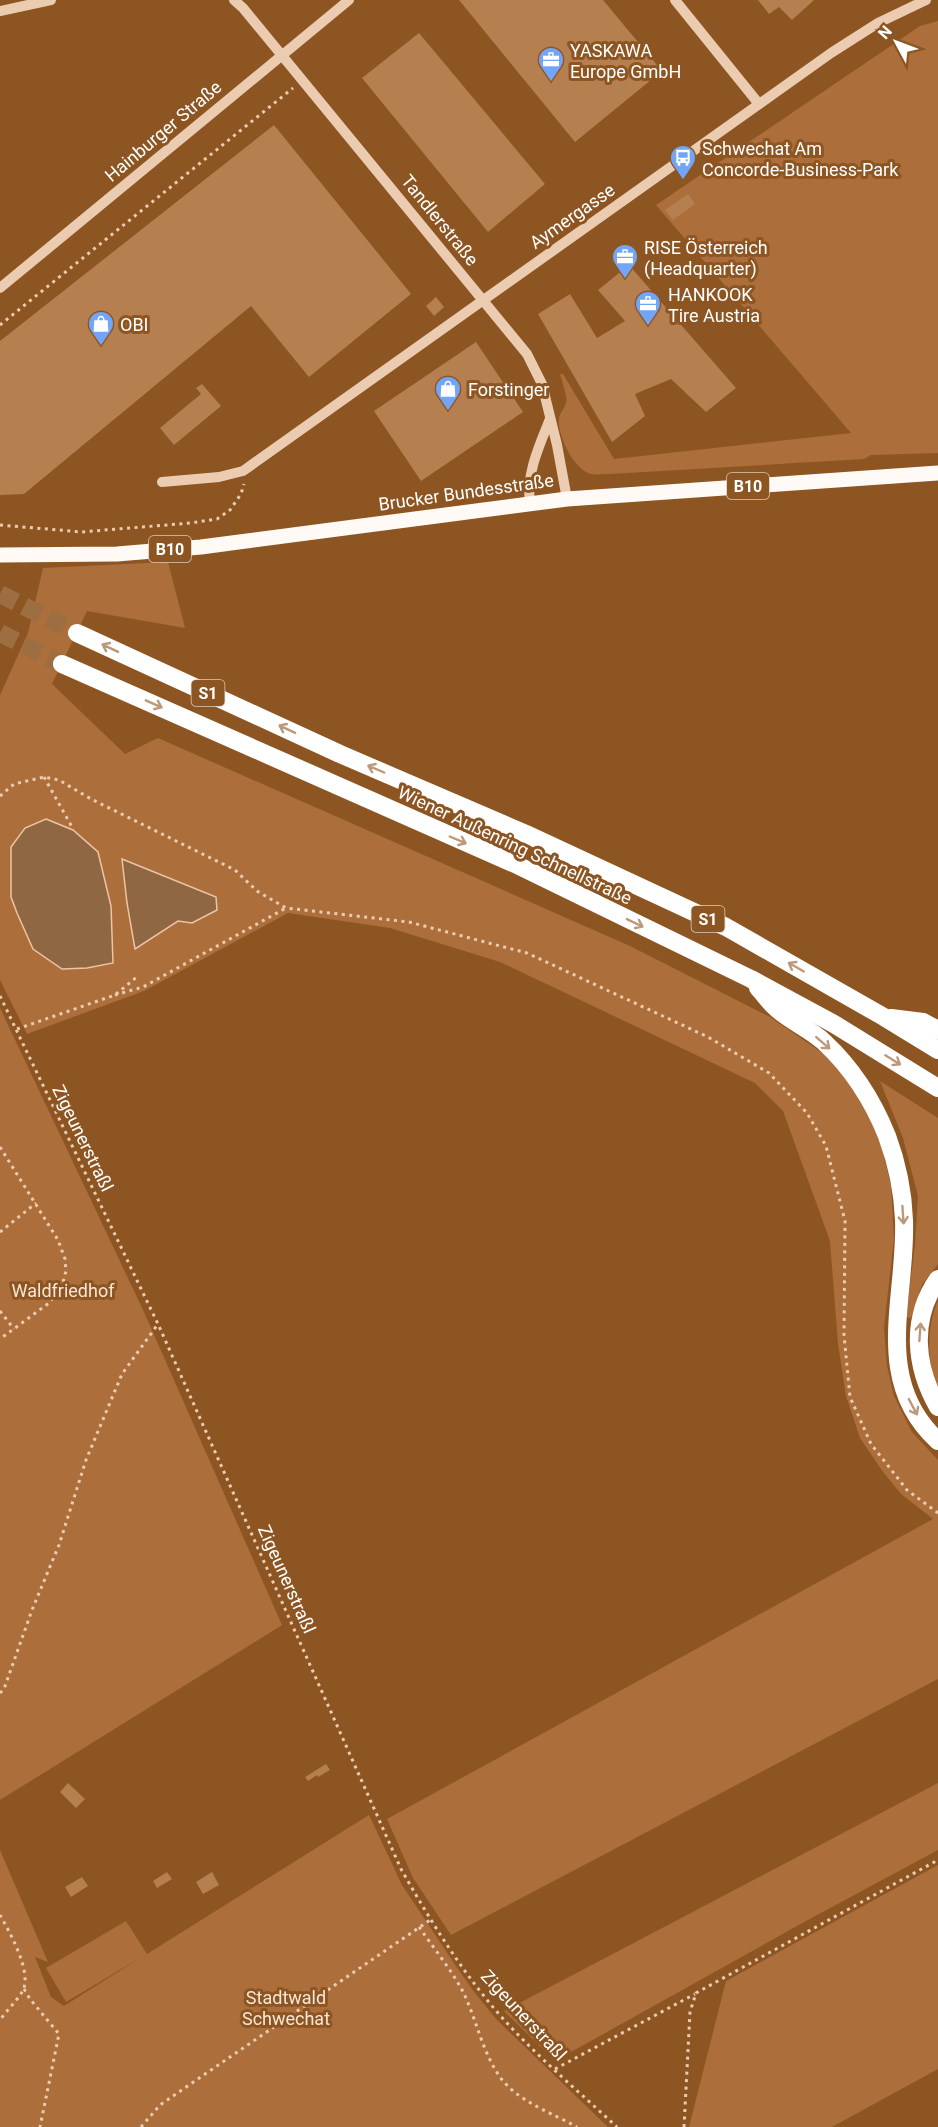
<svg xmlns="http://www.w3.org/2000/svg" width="938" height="2127" viewBox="0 0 938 2127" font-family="Roboto,sans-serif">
	<rect width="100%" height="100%" fill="#8d5522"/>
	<g fill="#ac6e3a">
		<path d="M 938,21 L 938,453 L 871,455 L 864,459 L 610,474 C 604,474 597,475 591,474 C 574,470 557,435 559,419 C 560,411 568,407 566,397 C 565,389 562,382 560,374 L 563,374 L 614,459 L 851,433 L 656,205 L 920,26 Z"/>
		<path d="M 168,562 L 185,628 L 87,611 L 52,684 L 125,754 L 158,738 L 630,946 L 770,1017 L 827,1056 L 853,1086 L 879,1136 L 891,1185 L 894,1238 L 884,1328 L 887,1366 L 894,1396 L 912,1432 L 938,1460 L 938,1679 L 451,1935 L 413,1878 L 387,1819 L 933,1519 L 901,1494 L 883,1472 L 860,1438 L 846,1396 L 838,1344 L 830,1241 L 783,1111 L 755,1083 L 500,962 L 390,928 L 288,913 L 144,991 L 27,1034 L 0,980 L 0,695 L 28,633 L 43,568 Z"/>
		<path d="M 0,1008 L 144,1312 L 282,1625 L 0,1800 Z"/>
		<path d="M 880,1081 L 938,1118 L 938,1264 L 922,1285 L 911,1318 L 906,1317 L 915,1245 L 918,1196 L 903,1138 Z"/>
		<path d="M 938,1300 L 938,1393 L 934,1388 C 929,1355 925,1332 938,1300 Z"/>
		<path d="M 938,1783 L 938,1850 L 806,1921 L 555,2061 L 504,2011 Z"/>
		<path d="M 369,1815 L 402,1885 L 456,1966 L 475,1993 L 497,2020 L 608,2127 L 0,2127 L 0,1850 L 48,1962 L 35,1957 L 51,1997 L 64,2006 L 140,1958 L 66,2002 L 46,1968 L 126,1921 L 147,1954 Z"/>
		<path d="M 938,1865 L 938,2069 L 832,2127 L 689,2127 L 726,1981 Z"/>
	</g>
	<g fill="#906743" stroke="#edc5a5" stroke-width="1.5">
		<path d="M 46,819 L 73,830 L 98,852 L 111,906 L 113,963 L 87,968 L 62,969 L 33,949 L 17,913 L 11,897 L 11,847 L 25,828 Z"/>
		<path d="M 122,859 L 216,897 L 217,910 L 192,923 L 178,921 L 135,949 L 127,903 Z"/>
	</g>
	<g fill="#b67f4f">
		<path d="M 459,0 L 603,0 L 662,71 L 575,142 Z"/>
		<path d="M 758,0 L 814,0 L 792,20 L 779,7 L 769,14 Z"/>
		<path d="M 419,33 L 545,184 L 488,232 L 362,78 Z"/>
		<path d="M 274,125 L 411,294 L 309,377 L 251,306 L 24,494 L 0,495 L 0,341 Z"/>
		<path d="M 688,194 L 695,204 L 673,220 L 665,210 Z"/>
		<path d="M 629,265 L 736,388 L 706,412 L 671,379 L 635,394 L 645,416 L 612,442 L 538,314 L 570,294 L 597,338 L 625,321 L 598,290 Z"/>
		<path d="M 436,297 L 444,307 L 434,316 L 426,306 Z"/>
		<path d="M 476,342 L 523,412 L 421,481 L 374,411 Z"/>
		<path d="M 202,384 L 221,406 L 174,445 L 160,428 L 201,394 L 196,388 Z"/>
		<path d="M 326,1764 L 330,1770 L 318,1777 L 317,1775 L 308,1781 L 305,1777 Z"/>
		<path d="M 68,1783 L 85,1799 L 76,1808 L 60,1792 Z"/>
		<path d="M 167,1872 L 172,1879 L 157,1888 L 153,1881 Z"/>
		<path d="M 212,1872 L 219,1885 L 203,1894 L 196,1882 Z"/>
		<path d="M 82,1877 L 88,1886 L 71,1897 L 65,1887 Z"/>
	</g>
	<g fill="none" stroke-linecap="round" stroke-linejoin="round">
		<g stroke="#9e6e43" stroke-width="18" stroke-dasharray="18 9" stroke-linecap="butt">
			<path d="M 0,594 L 77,633"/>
			<path d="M 0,633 L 62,664"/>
		</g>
		<g stroke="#ecccb1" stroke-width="3" stroke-dasharray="3 4.5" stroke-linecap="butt">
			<path d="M 0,325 L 293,88"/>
			<path d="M 0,525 L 82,532 L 190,523 L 217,519 L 230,510 L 241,494 L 244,484"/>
			<path d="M 44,777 L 72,827"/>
			<path d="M 0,796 L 14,784 L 44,777 L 59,780 L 91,799 L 235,870 L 257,891 L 286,908 L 409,922 L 527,953 L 708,1037 L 769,1073 L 807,1113 L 826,1146 L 845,1221 L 844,1335 L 850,1397 L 871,1444 L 907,1490 L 938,1513"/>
			<path d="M 115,995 L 143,987 L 286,908"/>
			<path d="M 0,996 L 158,1324 L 401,1869 C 430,1920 460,1969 498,2013 C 534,2054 577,2090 617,2127"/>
			<path d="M 17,1029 L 115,995 L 138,976"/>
			<path d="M 0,1147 L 58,1240 L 65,1259 L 66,1271 L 62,1286 L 49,1303 L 0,1339"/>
			<path d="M 0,1232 L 36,1203"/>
			<path d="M 0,1311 L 14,1329"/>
			<path d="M 0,1693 L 4,1689 L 32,1610 L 59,1545 L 86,1460 L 122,1374 L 158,1324"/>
			<path d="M 0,1915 C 9,1931 32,1971 23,1990 C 18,2000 7,2010 0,2020"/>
			<path d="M 419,1927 C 433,1947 449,1967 461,1988 C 476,2016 481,2050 500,2077 C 517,2101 552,2113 577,2127"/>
			<path d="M 24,1989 L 30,1999 L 59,2034 L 40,2127"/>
			<path d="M 555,2069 L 695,1994"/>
			<path d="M 141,2127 L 160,2105 L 430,1920"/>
			<path d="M 684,2127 L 690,2012 L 696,1993 L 938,1860"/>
		</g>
		<g stroke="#ecccb1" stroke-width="10">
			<path d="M 234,0 L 243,8 L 527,354 L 542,384 L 557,445 L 567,499"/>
			<path d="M 675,0 L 759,104"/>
			<path d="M 0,11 L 51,0"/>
			<path d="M 0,288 L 349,0"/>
			<path d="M 162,482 L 219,477 L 243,471 L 831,53 L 878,23 L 926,0"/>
			<path d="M 530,503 C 526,474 539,446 550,419"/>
		</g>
		<path stroke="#fffaf6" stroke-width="15" d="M 0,555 L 117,554 L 201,547 L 567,499 L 938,473"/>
		<g stroke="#fff" stroke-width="18">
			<path d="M 77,633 L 340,754 L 526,834 L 726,927 L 884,1017 L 938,1050"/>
			<path d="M 62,664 L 515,864 L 751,979 L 834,1024 L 938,1088"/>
			<path d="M 758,988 C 764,994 769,1002 776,1008 C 790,1021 810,1029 824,1042 C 852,1068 873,1101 887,1136 C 897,1163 903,1192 904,1220 C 907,1297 871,1380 938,1441"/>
			<path d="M 891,1018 L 923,1022 L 938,1030"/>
			<path d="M 938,1279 C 910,1319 915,1367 938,1407"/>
		</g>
	</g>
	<defs><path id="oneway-shaft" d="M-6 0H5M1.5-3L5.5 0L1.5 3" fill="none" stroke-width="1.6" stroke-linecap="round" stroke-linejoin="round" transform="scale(1.5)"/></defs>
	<g stroke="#bb997a">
		<use href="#oneway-shaft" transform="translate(110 648) rotate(-155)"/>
		<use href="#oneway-shaft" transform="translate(154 704) rotate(24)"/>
		<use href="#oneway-shaft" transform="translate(287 729) rotate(-155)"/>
		<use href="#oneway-shaft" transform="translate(376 769) rotate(-157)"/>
		<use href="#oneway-shaft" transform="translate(458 840) rotate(23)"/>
		<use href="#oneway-shaft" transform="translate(635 923) rotate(26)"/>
		<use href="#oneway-shaft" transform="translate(796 967) rotate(-150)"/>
		<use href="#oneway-shaft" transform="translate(823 1043) rotate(41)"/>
		<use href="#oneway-shaft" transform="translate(893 1060) rotate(32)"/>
		<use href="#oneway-shaft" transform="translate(903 1215) rotate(86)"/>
		<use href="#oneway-shaft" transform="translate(920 1332) rotate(-86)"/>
		<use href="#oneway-shaft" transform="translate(913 1407) rotate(62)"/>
	</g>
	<defs>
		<symbol id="office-pin" viewBox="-11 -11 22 30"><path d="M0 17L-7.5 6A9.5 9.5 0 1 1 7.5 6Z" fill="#73a5f7" stroke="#8d5522"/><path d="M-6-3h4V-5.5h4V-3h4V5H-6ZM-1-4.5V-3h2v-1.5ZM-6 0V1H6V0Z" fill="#fff"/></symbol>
		<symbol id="bus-pin" viewBox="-11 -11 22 30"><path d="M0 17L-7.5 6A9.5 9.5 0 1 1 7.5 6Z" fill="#73a5f7" stroke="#8d5522"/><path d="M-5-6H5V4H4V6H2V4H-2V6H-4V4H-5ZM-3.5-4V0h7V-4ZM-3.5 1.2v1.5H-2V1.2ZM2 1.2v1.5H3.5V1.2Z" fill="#fff"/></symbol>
		<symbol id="shop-pin" viewBox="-11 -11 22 30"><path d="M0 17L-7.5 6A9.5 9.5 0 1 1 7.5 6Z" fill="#73a5f7" stroke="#8d5522"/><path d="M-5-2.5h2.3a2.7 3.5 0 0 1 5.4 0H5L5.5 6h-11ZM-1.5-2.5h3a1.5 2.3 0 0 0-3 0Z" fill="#fff"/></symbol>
	</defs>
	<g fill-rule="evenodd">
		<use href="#office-pin" x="536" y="45" width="30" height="40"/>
		<use href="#bus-pin" x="668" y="143" width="30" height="40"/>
		<use href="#office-pin" x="610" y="242" width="30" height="40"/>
		<use href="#office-pin" x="633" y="289" width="30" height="40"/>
		<use href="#shop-pin" x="86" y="309" width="30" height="40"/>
		<use href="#shop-pin" x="433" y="374" width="30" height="40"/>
	</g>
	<g text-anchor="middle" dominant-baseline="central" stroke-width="6" stroke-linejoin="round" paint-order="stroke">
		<g fill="#8d5522" stroke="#ddccbd" stroke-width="1.5">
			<rect x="727" y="473" width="42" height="26" rx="4.5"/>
			<rect x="149" y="536" width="42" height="26" rx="4.5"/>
			<rect x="191.5" y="680" width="33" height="26" rx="4.5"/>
			<rect x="691.5" y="906" width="33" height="26" rx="4.5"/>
		</g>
		<g font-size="16" font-weight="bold" fill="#fff">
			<text x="748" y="486">B10</text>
			<text x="170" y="549">B10</text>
			<text x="208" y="693">S1</text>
			<text x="708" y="919">S1</text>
		</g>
		<g font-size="18" fill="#fff" stroke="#8d5522" text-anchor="start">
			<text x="570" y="50">YASKAWA<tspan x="570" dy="21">Europe GmbH</tspan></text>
			<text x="702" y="148">Schwechat Am<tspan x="702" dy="21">Concorde-Business-Park</tspan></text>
			<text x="644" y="247">RISE Österreich<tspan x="644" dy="21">(Headquarter)</tspan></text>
			<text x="668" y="294">HANKOOK<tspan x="668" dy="21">Tire Austria</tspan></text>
			<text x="120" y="324">OBI</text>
			<text x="468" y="389">Forstinger</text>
		</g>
		<g font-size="18" fill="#fff" stroke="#8d5522">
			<text transform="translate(163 131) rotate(-40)">Hainburger Straße</text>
			<text transform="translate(572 216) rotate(-35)">Aymergasse</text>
			<text transform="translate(440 220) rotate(51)">Tandlerstraße</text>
			<text transform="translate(466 492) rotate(-8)">Brucker Bundesstraße</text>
			<text transform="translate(515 845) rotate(25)">Wiener Außenring Schnellstraße</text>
			<text transform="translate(83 1138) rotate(64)">Zigeunerstraßl</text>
			<text transform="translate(287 1579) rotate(66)">Zigeunerstraßl</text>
			<text transform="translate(524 2015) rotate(47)">Zigeunerstraßl</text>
		</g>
		<g font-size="18" fill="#f9e6d6" stroke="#8d5522">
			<text x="63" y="1290">Waldfriedhof</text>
			<text x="286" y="1997">Stadtwald<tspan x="286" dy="21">Schwechat</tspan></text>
		</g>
	</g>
	<g transform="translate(896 42) rotate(311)" stroke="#8d5522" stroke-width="4.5" paint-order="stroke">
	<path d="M0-4.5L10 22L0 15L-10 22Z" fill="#ffffff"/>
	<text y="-9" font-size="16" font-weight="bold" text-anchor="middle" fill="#ffffff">N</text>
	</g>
</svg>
